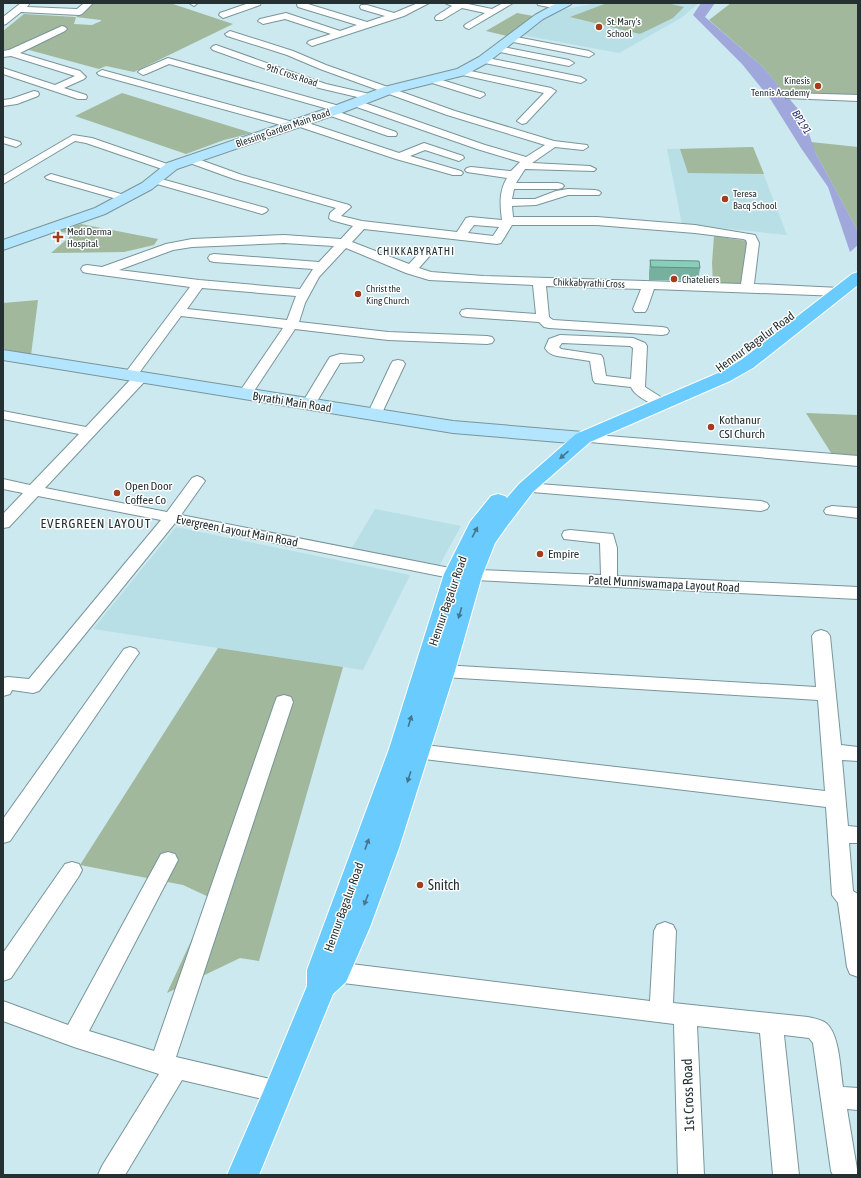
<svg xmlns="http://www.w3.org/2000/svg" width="861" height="1178" viewBox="0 0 861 1178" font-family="'Asap Condensed',sans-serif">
	<rect width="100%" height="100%" fill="#cbe9ee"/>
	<g fill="#b8dfe6">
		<path d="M 598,3 L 699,3 L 681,18 L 619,53 L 522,35 L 544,18 L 560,10 Z"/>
		<path d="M 753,147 L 787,235 L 682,224 L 667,149 Z"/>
		<path d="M 375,509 L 461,526 L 439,566 L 352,548 Z"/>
		<path d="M 176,527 L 410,575 L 363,670 L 93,629 Z"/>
	</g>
	<g fill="#a1b89c" fill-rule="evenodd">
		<path d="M 93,3 L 170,3 L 233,24 L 134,72 L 106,66 L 99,69 L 18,47 L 3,53 L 3,31 L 24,14 L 76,17 ZM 76,17 L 101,20 L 101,21 L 92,25 L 74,24 Z"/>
		<path d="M 607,3 L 667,3 L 684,7 L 673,18 L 640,34 L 570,17 Z"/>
		<path d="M 731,3 L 858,3 L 858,97 L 785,94 L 763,67 L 709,20 Z"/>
		<path d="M 517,13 L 533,16 L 507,36 L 486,31 Z"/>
		<path d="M 122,93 L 252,133 L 224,140 L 186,154 L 75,116 Z"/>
		<path d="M 811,142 L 858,147 L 858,231 L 816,154 Z"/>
		<path d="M 753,147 L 764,174 L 688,173 L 680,149 Z"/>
		<path d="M 81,224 L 158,239 L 154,245 L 124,252 L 51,253 L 73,234 L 56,231 Z"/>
		<path d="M 714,236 L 747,241 L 741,285 L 713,283 L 712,263 Z"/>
		<path d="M 38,300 L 31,355 L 5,351 L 3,344 L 3,303 Z"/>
		<path d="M 806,413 L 858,415 L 858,457 L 833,456 Z"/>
		<path d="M 218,648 L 343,667 L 259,961 L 240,958 L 167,993 L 211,898 L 183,885 L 80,865 Z"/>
	</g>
	<path fill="#9fa7db" d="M 701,3 L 715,3 L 705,17 L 763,67 L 802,114 L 816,154 L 858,231 L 858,245 L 850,252 L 828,187 L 801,148 L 771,100 L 742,64 L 693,15 Z"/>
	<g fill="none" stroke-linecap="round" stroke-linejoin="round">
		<defs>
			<g id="minor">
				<path d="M 21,3 L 30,3 L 27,7 L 77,9 L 84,3 L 93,3 L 82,14 L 79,15 L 21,12 L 6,24 L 3,25 L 3,17 Z"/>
				<path d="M 189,3 L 198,3 L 194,6 Z"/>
				<path d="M 249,3 L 261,3 L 260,5 L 226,17 L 223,18 L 219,15 L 220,13 Z"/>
				<path d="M 298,3 L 309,3 L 308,4 L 367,22 L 385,16 L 361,9 L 360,7 L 361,5 L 367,5 L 394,13 L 418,3 L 429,3 L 404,16 L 312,46 L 307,43 L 309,41 L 331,34 L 285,19 L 263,24 L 258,21 L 260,19 L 286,13 L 340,31 L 357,25 L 298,7 L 297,5 Z"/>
				<path d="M 445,3 L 468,3 L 468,4 L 492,9 L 503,3 L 513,3 L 469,29 L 466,28 L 464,26 L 466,24 L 485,13 L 462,8 L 442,20 L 436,20 L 435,18 L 436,16 L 452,6 Z"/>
				<path d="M 537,3 L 557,3 L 563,6 L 559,9 L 538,5 Z"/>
				<path d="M 62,26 L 65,27 L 67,29 L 65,31 L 20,53 L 80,71 L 86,77 L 84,79 L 64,88 L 86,95 L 87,97 L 86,99 L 78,99 L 3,74 L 3,68 L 55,85 L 75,76 L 11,56 L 3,57 L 3,51 L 9,50 Z"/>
				<path d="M 230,31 L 293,51 L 326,65 L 455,111 L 554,141 L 587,145 L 588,147 L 583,150 L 555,147 L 532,163 L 590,166 L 596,169 L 594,171 L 525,169 L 516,183 L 558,183 L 562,184 L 564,186 L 562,188 L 558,189 L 514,189 L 512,199 L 535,199 L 556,191 L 568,189 L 595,190 L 599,191 L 601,193 L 599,195 L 568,195 L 536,205 L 512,206 L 513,217 L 597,217 L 695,225 L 755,235 L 759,243 L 754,284 L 840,288 L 845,289 L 846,292 L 845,295 L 840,296 L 654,289 L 647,309 L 645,312 L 635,312 L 633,309 L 641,289 L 546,286 L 549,317 L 553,320 L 662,327 L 667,328 L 669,331 L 667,334 L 662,335 L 549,328 L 544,327 L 539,322 L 467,317 L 462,316 L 460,313 L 462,310 L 467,309 L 536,314 L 533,285 L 429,280 L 406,273 L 346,248 L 319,277 L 305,303 L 299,322 L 388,332 L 487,336 L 492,337 L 494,340 L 492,343 L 487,344 L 388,340 L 295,329 L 250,397 L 245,398 L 240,397 L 238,394 L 283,328 L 181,316 L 139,373 L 146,374 L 148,377 L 146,380 L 45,488 L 167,512 L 192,478 L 197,476 L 202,478 L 205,481 L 181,515 L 455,569 L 601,575 L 600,543 L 564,539 L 562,535 L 564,531 L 570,530 L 613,534 L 617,548 L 617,576 L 858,587 L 858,599 L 455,579 L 175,523 L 39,691 L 33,693 L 12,690 L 10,694 L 3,696 L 3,678 L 8,677 L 29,679 L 161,520 L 38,496 L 9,527 L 3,528 L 3,514 L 23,493 L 3,489 L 3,479 L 30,485 L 79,434 L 3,419 L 3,411 L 86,427 L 130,380 L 125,379 L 123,376 L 190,287 L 87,273 L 83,272 L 81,269 L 83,266 L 87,265 L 102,267 L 166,244 L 192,239 L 284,235 L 341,239 L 353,226 L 331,220 L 329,218 L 330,213 L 336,208 L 234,179 L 187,162 L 186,160 L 187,158 L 195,158 L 242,175 L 349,205 L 351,207 L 341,216 L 362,221 L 457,232 L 466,218 L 470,217 L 502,220 C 500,205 499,191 507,178 L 467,172 L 465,170 L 467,168 L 471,167 L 511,171 L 520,162 L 477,149 L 351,105 L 350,103 L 351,101 L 359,101 L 485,145 L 526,157 L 545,145 L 447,115 L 320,69 L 287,55 L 227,36 L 225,34 ZM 474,225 L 499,227 L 493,236 L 468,233 ZM 512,225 L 597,225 L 695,233 L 743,239 L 746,240 L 747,243 L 741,284 L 483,276 L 431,272 L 419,268 L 434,251 L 432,248 L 424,248 L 409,264 L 352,242 L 364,229 L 497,244 L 501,243 ZM 284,243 L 334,246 L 319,262 L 214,254 L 210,255 L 208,258 L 210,261 L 214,262 L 313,269 L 300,289 L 199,280 L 119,270 L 173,250 L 192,247 ZM 202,288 L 296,296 L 287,320 L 187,309 Z"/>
				<path d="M 511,36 L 589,51 L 594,54 L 589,57 L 508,41 L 506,39 L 508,37 Z"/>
				<path d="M 216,45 L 326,84 L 374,95 L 375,97 L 370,100 L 319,88 L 213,50 L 211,48 L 213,46 Z"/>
				<path d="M 498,46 L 569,60 L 574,63 L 569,66 L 495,51 L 493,49 Z"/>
				<path d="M 483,57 L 581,77 L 586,80 L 581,83 L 480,62 L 478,60 Z"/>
				<path d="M 168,58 L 343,107 L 344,109 L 339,112 L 396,132 L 397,134 L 396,136 L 388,136 L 325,114 L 324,112 L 328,109 L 169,64 L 146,74 L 143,75 L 138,72 L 140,70 Z"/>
				<path d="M 461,69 L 551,88 L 556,91 L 526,123 L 522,124 L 517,121 L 544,93 L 458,74 L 456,72 L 458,70 Z"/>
				<path d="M 102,70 L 293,122 L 298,120 L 302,121 L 399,153 L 424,143 L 463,156 L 464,158 L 459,161 L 425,150 L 410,156 L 461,171 L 463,173 L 461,175 L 453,175 L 396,159 L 297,126 L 292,128 L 288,127 L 99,75 L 97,73 Z"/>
				<path d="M 432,77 L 484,93 L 485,95 L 480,98 L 429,82 L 427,80 Z"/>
				<path d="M 34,91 L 38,92 L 39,94 L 38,96 L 17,104 L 3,106 L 3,100 L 11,99 Z"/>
				<path d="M 790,93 L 858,95 L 858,101 L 786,98 L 785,96 Z"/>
				<path d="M 73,135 L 92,138 L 173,166 L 175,168 L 169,171 L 165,170 L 86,143 L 75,141 L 3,184 L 3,176 Z"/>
				<path d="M 3,137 L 20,142 L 21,144 L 16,147 L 3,143 Z"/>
				<path d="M 51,174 L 128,196 L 130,198 L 128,200 L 124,201 L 47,179 L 45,177 Z"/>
				<path d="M 154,177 L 266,208 L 268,210 L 266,212 L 262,214 L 150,182 L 148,180 Z"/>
				<path d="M 560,335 L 633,338 L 645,343 L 647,346 L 645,387 L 667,401 L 669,404 L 667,407 C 658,409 634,396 631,387 L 595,383 L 593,380 L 590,361 L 557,356 C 552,355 548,353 545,348 L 549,339 ZM 562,343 L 630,346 L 633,348 L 631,379 L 606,376 L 603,358 L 601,355 L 561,349 L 559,347 Z"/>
				<path d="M 340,354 L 362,356 L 364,359 L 362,362 L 340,363 L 313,408 L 308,409 L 303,408 L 301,405 L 328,360 L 330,357 Z"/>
				<path d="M 398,360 L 403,361 L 405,364 L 381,415 L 379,418 L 374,419 L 369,418 L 367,415 L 391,364 L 393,361 Z"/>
				<path d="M 583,434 L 858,456 L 858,466 L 578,441 L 576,438 L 578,435 Z"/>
				<path d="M 526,483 L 761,501 L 767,503 L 769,506 L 767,509 L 761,511 L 520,491 L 518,488 L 520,485 Z"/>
				<path d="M 832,506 L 858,508 L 858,518 L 826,514 L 824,511 L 826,508 Z"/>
				<path d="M 821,630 L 827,632 L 830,636 L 841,745 L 858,747 L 858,761 L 842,760 L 848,826 L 858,827 L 858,843 L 849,843 L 853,891 L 858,894 L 858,977 L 850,974 L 847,967 L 838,903 L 832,895 L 826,807 L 407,757 L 400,755 L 397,750 L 400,745 L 407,743 L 825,791 L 818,700 L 443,677 L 437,675 L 434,671 L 437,667 L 443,665 L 816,687 L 812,636 L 815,632 Z"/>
				<path d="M 130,647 L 136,649 L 139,653 L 136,657 L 10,841 L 3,843 L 3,819 L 124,649 Z"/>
				<path d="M 284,695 L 291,697 L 293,702 L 176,1057 L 279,1081 L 288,1084 L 291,1092 L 288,1100 L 279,1103 L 182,1080 L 125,1175 L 98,1175 L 102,1166 L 159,1074 L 74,1047 L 3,1021 L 3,1001 L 68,1025 L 161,854 L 168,852 L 175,854 L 178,860 L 89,1031 L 154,1051 L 275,702 L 277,697 Z"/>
				<path d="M 72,862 L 79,864 L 82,870 L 79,876 L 11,978 L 3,981 L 3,953 L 65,864 Z"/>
				<path d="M 665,922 L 673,925 L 676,931 L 673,1003 L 808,1017 C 813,1018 822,1020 826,1023 C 840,1035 840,1069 843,1087 L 858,1088 L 858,1110 L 847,1109 L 858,1175 L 833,1175 L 831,1171 L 813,1043 L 809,1038 L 784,1035 L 799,1175 L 773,1175 L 760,1033 L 697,1026 L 704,1175 L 678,1175 L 674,1024 L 327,981 L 319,978 L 316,971 L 319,964 L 327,961 L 650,1001 L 654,931 L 657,925 Z"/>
			</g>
			<g id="secondary">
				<path d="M 557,3 L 572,3 L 570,5 L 543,19 L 487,63 L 465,75 L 393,93 L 344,112 L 177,169 L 152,189 L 105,214 L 3,250 L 3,240 L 95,208 L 142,183 L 167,163 L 334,106 L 384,87 L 457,69 L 479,57 L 535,15 Z"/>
				<path d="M 3,350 L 453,421 L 583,432 L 590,434 L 593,438 L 590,442 L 583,444 L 453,433 L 3,360 Z"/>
			</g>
			<path id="primary" d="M 858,272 L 858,285 L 753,368 L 730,381 L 590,442 L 533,492 L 507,526 L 495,543 L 482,576 L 455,671 L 399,848 L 370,927 L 346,982 L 333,994 L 259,1175 L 227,1175 L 263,1092 L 307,986 L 307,970 L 389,749 L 444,574 L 470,522 L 491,496 L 498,494 L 505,496 L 507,498 L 519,484 L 576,434 L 718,373 L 741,360 L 852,274 Z"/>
		</defs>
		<use href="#minor" stroke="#79959a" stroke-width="2"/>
		<use href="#secondary" stroke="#79959a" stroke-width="2"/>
		<use href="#primary" stroke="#fff" stroke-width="2"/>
		<use href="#minor" fill="#fff" fill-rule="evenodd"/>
		<use href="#secondary" fill="#b4e5ff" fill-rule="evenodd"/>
		<use href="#primary" fill="#6acbff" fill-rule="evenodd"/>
	</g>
	<path fill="#76b1a0" d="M 650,260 L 700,268 L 698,281 L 649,280 L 649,273 Z"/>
	<path fill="#89ceba" stroke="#609082" d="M 650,260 L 699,261 L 700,268 L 651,267 Z"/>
	<defs><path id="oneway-solid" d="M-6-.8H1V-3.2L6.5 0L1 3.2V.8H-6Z"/></defs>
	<g fill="#44768e">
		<use href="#oneway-solid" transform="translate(564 455) rotate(139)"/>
		<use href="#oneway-solid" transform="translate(475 532) rotate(-62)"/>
		<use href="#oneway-solid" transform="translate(460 613) rotate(106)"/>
		<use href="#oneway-solid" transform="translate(410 721) rotate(-73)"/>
		<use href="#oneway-solid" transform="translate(409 777) rotate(108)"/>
		<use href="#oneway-solid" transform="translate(367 844) rotate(-70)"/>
		<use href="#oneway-solid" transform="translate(366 900) rotate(111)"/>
	</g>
	<g fill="#a43c1e" stroke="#fff" stroke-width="1.5">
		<circle cx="599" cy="27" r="4"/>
		<circle cx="818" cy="86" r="4"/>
		<circle cx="725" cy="199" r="4"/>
		<path d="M56 231h4v4h4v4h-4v4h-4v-4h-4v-4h4z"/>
		<circle cx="674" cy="279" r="4"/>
		<circle cx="358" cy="294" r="4"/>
		<circle cx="711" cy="427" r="4"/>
		<circle cx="117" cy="493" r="4"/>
		<circle cx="540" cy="554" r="4"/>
		<circle cx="420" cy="885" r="4"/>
	</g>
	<g text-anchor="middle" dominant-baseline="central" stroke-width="3" stroke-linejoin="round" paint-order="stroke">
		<g font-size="10" fill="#243032" stroke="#fff" text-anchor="start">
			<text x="607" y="21">St. Mary's<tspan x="607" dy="12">School</tspan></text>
			<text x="810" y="80" text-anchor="end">Kinesis<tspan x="810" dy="12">Tennis Academy</tspan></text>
			<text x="733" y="193">Teresa<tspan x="733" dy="12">Bacq School</tspan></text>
			<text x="67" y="231">Medi Derma<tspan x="67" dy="12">Hospital</tspan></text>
			<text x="682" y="279">Chateliers</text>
			<text x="366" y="288">Christ the<tspan x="366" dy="12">King Church</tspan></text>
		</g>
		<g font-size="10" fill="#243032" stroke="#fff">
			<text transform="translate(292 75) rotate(18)">9th Cross Road</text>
			<text transform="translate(283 128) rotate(-19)">Blessing Garden Main Road</text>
			<text transform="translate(589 283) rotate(2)">Chikkabyrathi Cross</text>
		</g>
		<g font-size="11" font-style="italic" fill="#2d306e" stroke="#fff">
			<text transform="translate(802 122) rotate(58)">BP191</text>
		</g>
		<g font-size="11" letter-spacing="1" fill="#243032" stroke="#fff">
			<text x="416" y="251">CHIKKABYRATHI</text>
		</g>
		<g font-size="12" fill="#243032" stroke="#fff">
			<text transform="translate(755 342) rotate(-36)">Hennur Bagalur Road</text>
			<text transform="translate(292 402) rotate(9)">Byrathi Main Road</text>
			<text transform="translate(237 531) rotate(11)">Evergreen Layout Main Road</text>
			<text transform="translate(664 584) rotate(3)">Patel Munniswamapa Layout Road</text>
			<text transform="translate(448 601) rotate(-71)">Hennur Bagalur Road</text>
			<text transform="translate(344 907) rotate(-70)">Hennur Bagalur Road</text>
		</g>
		<g font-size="12" fill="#243032" stroke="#fff" text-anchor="start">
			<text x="719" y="420">Kothanur<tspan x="719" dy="14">CSI Church</tspan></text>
			<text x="125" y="486">Open Door<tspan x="125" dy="14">Coffee Co</tspan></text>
			<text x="548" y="554">Empire</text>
		</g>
		<g font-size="13" letter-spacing="1" fill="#243032" stroke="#fff">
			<text x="96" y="523">EVERGREEN LAYOUT</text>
		</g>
		<g font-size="14" fill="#243032" stroke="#fff" text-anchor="start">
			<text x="428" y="885">Snitch</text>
		</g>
		<g font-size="14" fill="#243032" stroke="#fff">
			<text transform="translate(688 1095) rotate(-92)">1st Cross Road</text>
		</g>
	</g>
	<rect width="861" height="1178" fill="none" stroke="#243032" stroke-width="8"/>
</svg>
